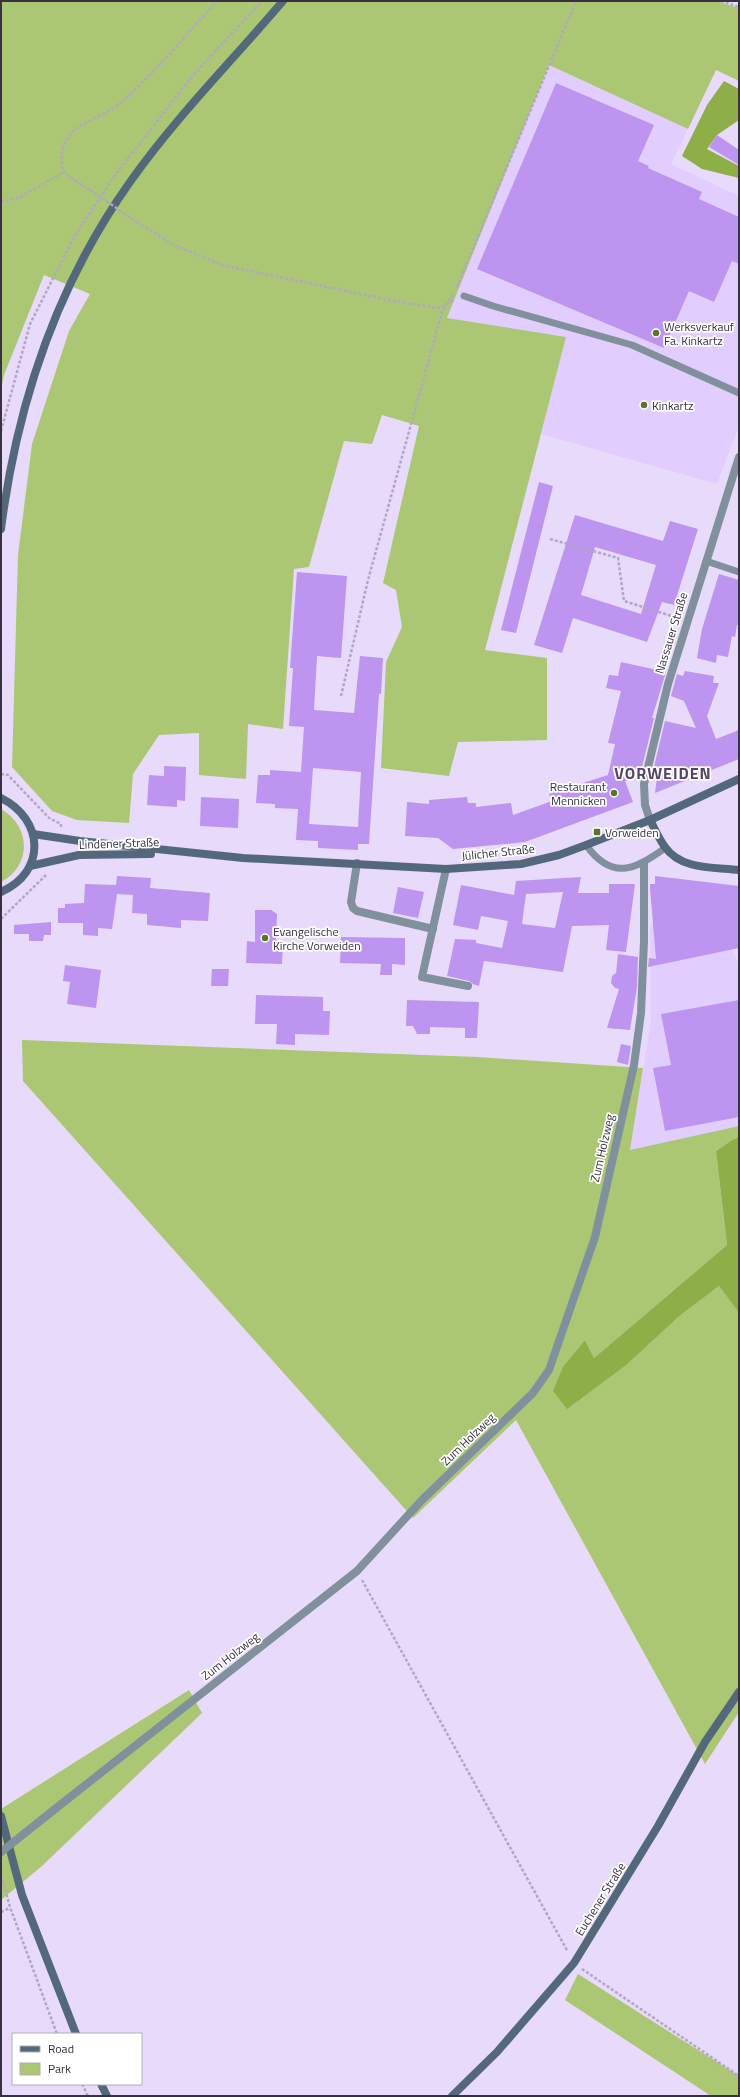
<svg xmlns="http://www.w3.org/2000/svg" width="740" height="2097" viewBox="0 0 740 2097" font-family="'Titillium Web',sans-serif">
	<rect width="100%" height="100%" fill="#e8dafb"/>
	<g fill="#e2cefe">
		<path d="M 549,65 L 688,129 L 671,164 L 739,196 L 739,426 L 717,484 L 541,434 L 566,337 L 447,319 Z"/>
		<path d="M 713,912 L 739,965 L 739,1126 L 630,1150 L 651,1022 L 650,925 Z"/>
	</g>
	<g fill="#abc773">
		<path d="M 1,1 L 716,1 L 739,8 L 739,81 L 716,70 L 688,129 L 549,65 L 447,318 L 566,337 L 485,650 L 547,658 L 547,740 L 458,742 L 449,776 L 381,768 L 386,662 L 402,627 L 396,590 L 383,583 L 419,426 L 382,415 L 372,444 L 344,441 L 309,567 L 294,569 L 283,729 L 248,724 L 246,779 L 199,775 L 199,733 L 159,735 L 133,774 L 129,823 L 77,820 L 52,811 L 12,767 L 18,555 L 32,444 L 69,331 L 90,294 L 44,275 L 4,375 L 1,390 Z"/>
		<path d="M 1,809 C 31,826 32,866 1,882 Z"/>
		<path d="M 22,1040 L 478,1057 L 643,1068 L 630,1150 L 739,1126 L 739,1137 L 732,1140 L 716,1151 L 727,1245 L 594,1358 L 585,1340 L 553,1391 L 677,1318 L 719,1286 L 739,1313 L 739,1712 L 705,1764 L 516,1420 L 413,1518 L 23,1081 Z"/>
		<path d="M 189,1690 L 202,1713 L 42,1866 L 1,1900 L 1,1809 Z"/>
		<path d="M 578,1974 L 739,2076 L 739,2096 L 711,2096 L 565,2000 Z"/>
	</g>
	<g fill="#8eae47">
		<path d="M 724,81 L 739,89 L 739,120 L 717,135 L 707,149 L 739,166 L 739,178 L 702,169 L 682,156 L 707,105 Z"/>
		<path d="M 739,1137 L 739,1313 L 719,1286 L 677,1318 L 626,1365 L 567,1409 L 553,1391 L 563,1367 L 585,1340 L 594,1358 L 727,1245 L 716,1151 L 732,1140 Z"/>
	</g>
	<g fill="#bd94ef" fill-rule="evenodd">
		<path d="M 556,83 L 654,125 L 638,161 L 649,166 L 648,168 L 702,192 L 699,199 L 739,217 L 739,264 L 732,261 L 714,302 L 689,291 L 664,348 L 477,269 Z"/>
		<path d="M 717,135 L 739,150 L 739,165 L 709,147 Z"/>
		<path d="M 539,482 L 553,486 L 516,633 L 501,630 Z"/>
		<path d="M 575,515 L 663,541 L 670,521 L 698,529 L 674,605 L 662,602 L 647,642 L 573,618 L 562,653 L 534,645 ZM 595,547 L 656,565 L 641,614 L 581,595 Z"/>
		<path d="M 297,572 L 347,576 L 341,658 L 317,656 L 314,710 L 354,713 L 360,656 L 383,658 L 381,694 L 379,694 L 369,844 L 358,844 L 358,850 L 318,848 L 318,841 L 296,840 L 298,809 L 275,808 L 275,804 L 256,803 L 258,775 L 270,775 L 270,770 L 301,772 L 304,727 L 289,726 L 293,668 L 290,668 ZM 313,768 L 361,772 L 358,827 L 309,824 Z"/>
		<path d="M 719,574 L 739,580 L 739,625 L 737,625 L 735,637 L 732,636 L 728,657 L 717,655 L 716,663 L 697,658 L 702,629 Z"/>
		<path d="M 621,662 L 666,672 L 652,718 L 654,718 L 640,775 L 625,781 L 633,802 L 525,842 L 453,849 L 438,838 L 405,836 L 407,802 L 429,804 L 429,800 L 467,797 L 468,803 L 476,803 L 476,807 L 511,803 L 513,815 L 552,801 L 549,794 L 608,775 L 615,744 L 608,743 L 621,691 L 606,688 L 609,675 L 618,676 Z"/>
		<path d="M 685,671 L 714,676 L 713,683 L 719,683 L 707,716 L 716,739 L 739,730 L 739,759 L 655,793 L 658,769 L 653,771 L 665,721 L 696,728 L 684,701 L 671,696 L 677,674 L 683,676 Z"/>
		<path d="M 164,766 L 186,767 L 185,801 L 177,800 L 177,807 L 147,805 L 149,775 L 164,776 Z"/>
		<path d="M 201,797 L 239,799 L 238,828 L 200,826 Z"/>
		<path d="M 117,876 L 151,878 L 150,888 L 210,893 L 208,921 L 181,920 L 181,928 L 147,925 L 147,914 L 132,913 L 133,895 L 117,894 L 112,929 L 98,928 L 98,936 L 83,935 L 83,923 L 58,923 L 58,908 L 65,908 L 65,904 L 84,903 L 85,884 L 116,885 Z"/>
		<path d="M 655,876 L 739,886 L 739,948 L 648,967 L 649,958 L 656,959 L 650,888 L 650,884 L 655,884 Z"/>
		<path d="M 581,877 L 578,893 L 609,893 L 609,884 L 635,884 L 626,952 L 606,950 L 609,925 L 572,926 L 563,972 L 484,961 L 479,986 L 473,984 L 469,981 L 447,976 L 455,939 L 476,940 L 476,943 L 502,948 L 508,921 L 481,916 L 478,930 L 453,925 L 461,885 L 514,895 L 516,881 ZM 563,892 L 555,928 L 522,924 L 526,894 Z"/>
		<path d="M 398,887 L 424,892 L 418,918 L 393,913 Z"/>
		<path d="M 255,910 L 271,910 L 277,914 L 276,942 L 283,942 L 282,964 L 246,963 L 247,941 L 255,942 Z"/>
		<path d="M 51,922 L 51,935 L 44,935 L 43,941 L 29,941 L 29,934 L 14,934 L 14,925 Z"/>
		<path d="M 341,937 L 405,938 L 405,965 L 392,964 L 392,975 L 380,975 L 381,964 L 340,963 Z"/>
		<path d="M 618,954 L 638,957 L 637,987 L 630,1030 L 607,1028 L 619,989 L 615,988 L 611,983 L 612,976 L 616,973 Z"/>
		<path d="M 65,965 L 101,970 L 96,1008 L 67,1004 L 70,982 L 63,981 Z"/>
		<path d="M 212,969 L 229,969 L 228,986 L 211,986 Z"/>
		<path d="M 256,995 L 323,997 L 323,1011 L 330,1011 L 329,1035 L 295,1034 L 295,1045 L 276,1044 L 277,1024 L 255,1024 Z"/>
		<path d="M 407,1000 L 479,1002 L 477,1038 L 465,1038 L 465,1028 L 430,1027 L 430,1034 L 417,1034 L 413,1026 L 406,1026 Z"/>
		<path d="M 739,1000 L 739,1117 L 665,1131 L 653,1068 L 671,1065 L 661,1014 Z"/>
		<path d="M 621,1044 L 631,1046 L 628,1065 L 617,1062 Z"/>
	</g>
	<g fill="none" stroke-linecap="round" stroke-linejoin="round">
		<g stroke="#b2a7c2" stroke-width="2.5" stroke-dasharray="3 2" stroke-linecap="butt">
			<path d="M 721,1 L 739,7"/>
			<path d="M 90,190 L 65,174 C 58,161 62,143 72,132 C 80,123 106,115 119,104 C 155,73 185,36 217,1"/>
			<path d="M 1,202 L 20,197 L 64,172"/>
			<path d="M 137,222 L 174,245 L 222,265 L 389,300 L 439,308 L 454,300"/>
			<path d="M 457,287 L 576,1"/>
			<path d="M 1,431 L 30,324 L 74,237 L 115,175 L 194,74 L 262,1"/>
			<path d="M 550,539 L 618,558 L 624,601 L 678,618"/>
			<path d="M 341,696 L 368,580 L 442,312 L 453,295"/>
			<path d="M 1,774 L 8,775 L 49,818 L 61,824 L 61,828"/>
			<path d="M 1,919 L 46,875"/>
			<path d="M 362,1580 L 568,1952"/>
			<path d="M 1,1875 L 10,1907 L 57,2034"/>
			<path d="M 1,1912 L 10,1908"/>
			<path d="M 582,1969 L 739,2076"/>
			<path d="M 82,2084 L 88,2096"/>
		</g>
		<g stroke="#80909d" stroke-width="7">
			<path d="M 464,296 L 493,306 L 632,345 L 739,393"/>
			<path d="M 706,561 L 739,572"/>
			<path d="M 586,845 C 612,881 635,870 665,848"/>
		</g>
		<g stroke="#80909d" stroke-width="8">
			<path d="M 650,820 L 645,805 L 644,784 L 668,684 L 739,457"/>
			<path d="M 357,863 L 351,902 L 353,908 L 357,911 L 433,929"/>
			<path d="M 446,869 L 422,977 L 468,986"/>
			<path d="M 55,1809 L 357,1571 L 422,1500 L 533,1393 L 549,1370 L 595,1237 L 634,1065 L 641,1013 L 644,941 L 644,863"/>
		</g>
		<g stroke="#53697b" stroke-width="8">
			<path d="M 1,529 C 17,403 56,286 130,182 C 176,117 232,61 283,1"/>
			<path d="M 1,798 C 44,819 47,872 1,892"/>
			<path d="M 650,820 C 655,829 659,839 665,847 C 681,870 714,867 739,870"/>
			<path d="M 33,834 L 80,841 L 243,858 L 446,869 L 521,864 L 559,855 L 586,845 L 650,820 L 739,779"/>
			<path d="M 30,866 L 79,855 L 151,854"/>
			<path d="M 1,1816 L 22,1895 L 76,2034"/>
			<path d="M 101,2084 L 107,2096"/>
			<path d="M 452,2096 L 497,2052 L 574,1963 L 658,1826 L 705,1742 L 739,1692"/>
		</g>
		<path stroke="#b2a7c2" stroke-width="2.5" stroke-dasharray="3 2" stroke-linecap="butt" d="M 90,190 L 137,222"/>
		<path stroke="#80909d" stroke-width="8" d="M 1,1852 L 55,1809"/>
	</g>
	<g fill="#5d7425" stroke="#fff" stroke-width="1.5">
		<circle cx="656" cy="333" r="4"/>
		<circle cx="644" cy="405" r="4"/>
		<circle cx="614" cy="793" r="4"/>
		<rect x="593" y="828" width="8" height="8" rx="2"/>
		<circle cx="265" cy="938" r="4"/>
	</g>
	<g text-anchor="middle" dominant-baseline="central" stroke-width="3.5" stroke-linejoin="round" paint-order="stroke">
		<g font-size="12" fill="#383141" stroke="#fff" text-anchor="start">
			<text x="664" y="326">Werksverkauf<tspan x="664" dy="14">Fa. Kinkartz</tspan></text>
			<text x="652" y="405">Kinkartz</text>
			<text x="606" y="786" text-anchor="end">Restaurant<tspan x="606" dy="14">Mennicken</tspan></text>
			<text x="605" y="832">Vorweiden</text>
			<text x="273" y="931">Evangelische<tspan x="273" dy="14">Kirche Vorweiden</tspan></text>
		</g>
		<g font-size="12" fill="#383141" stroke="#fff">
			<text transform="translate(671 633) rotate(-73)">Nassauer Straße</text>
			<text transform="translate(119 843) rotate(-2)">Lindener Straße</text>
			<text transform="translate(498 852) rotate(-6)">Jülicher Straße</text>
			<text transform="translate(602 1148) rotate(-77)">Zum Holzweg</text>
			<text transform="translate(468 1439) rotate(-44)">Zum Holzweg</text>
			<text transform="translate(230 1656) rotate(-38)">Zum Holzweg</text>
			<text transform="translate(600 1899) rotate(-58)">Euchener Straße</text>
		</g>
		<g font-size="16" font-weight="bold" letter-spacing="1" fill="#534466" stroke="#fff">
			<text x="663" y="773">VORWEIDEN</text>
		</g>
	</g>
	<rect width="740" height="2097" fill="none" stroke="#383141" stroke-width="4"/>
	<rect x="12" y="2033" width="130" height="52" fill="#ffffff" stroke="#afadb3"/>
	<rect x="20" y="2046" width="20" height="6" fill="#53697b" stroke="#afadb3"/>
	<text x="48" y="2053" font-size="12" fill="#383141">Road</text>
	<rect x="20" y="2063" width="20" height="12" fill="#abc773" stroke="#afadb3"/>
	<text x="48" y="2073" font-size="12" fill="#383141">Park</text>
</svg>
